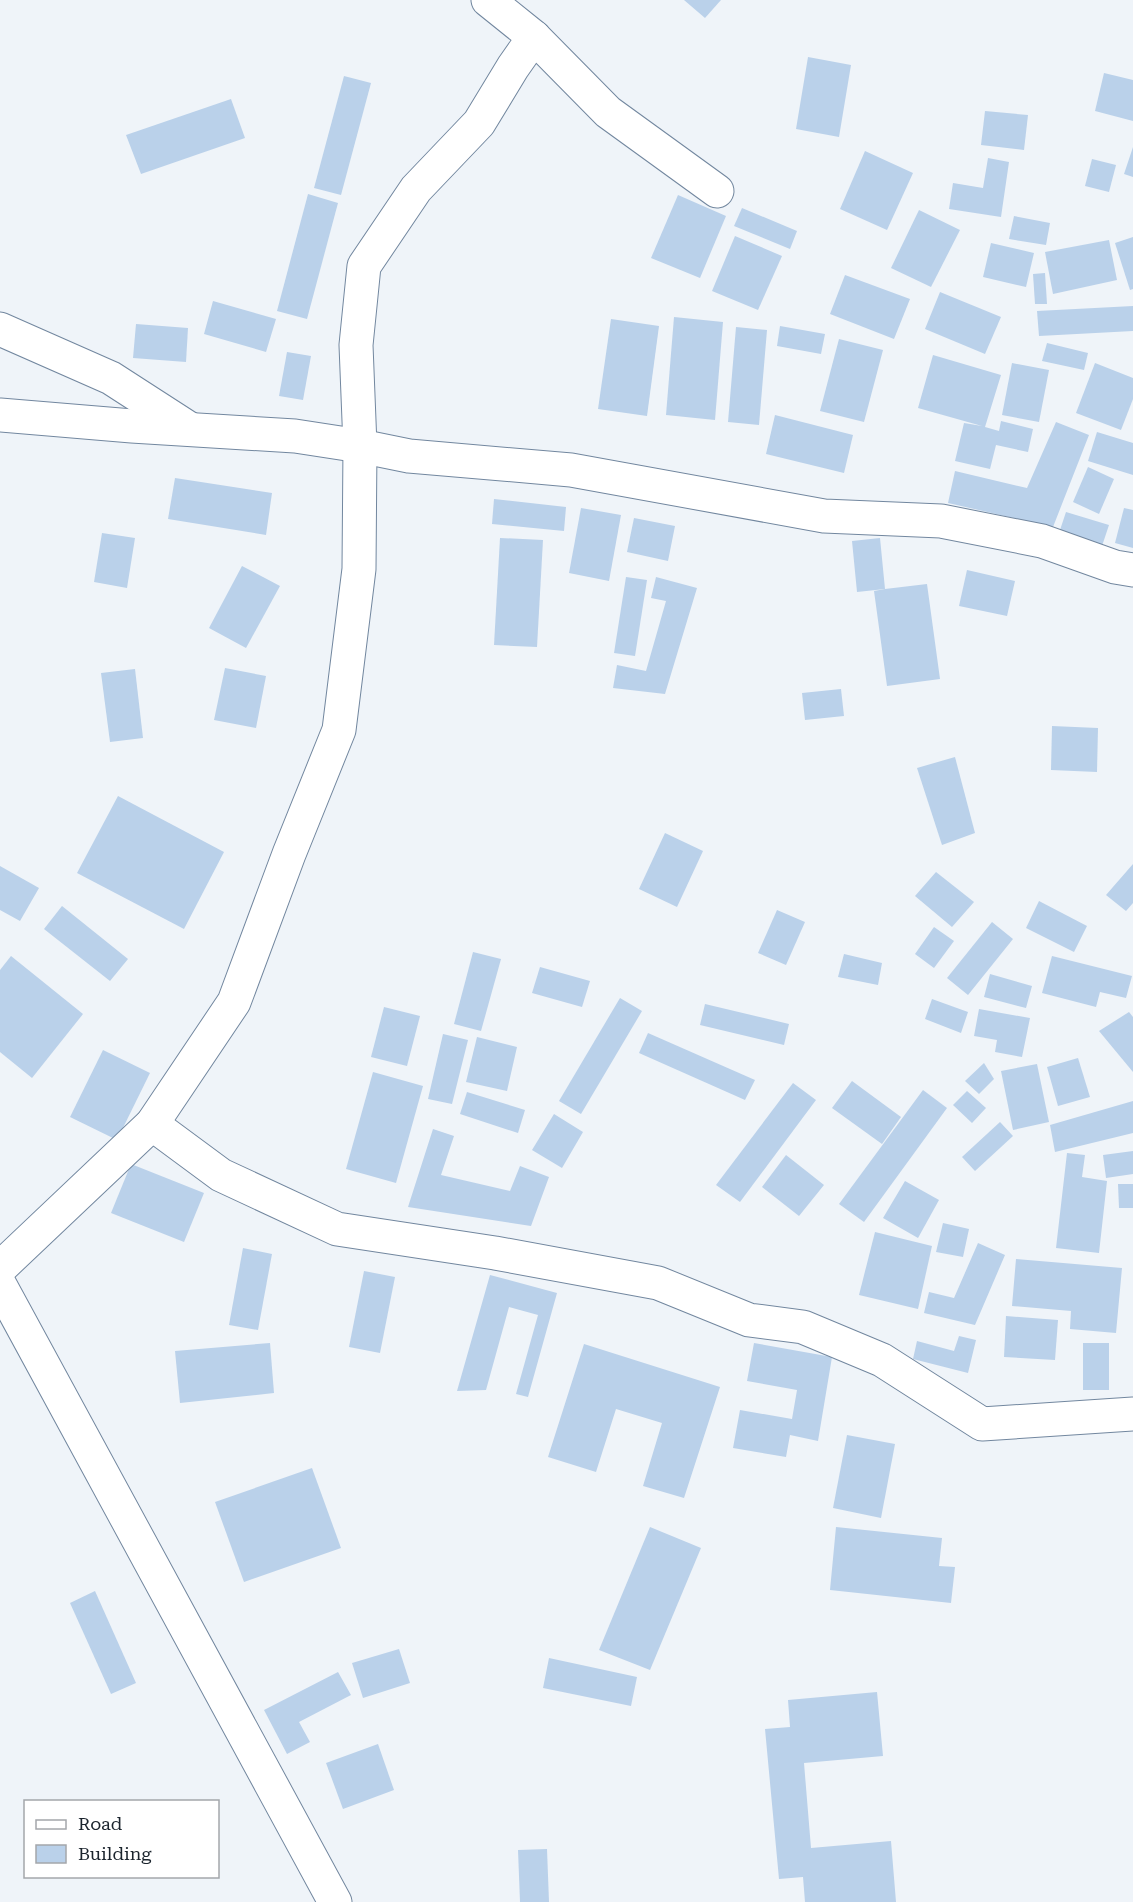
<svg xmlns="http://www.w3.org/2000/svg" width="1133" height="1902" viewBox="0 0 1133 1902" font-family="'Roboto Serif',serif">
	<rect width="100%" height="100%" fill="#eff4f9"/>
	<g fill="#bad1ea">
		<path d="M 684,0 L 721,0 L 705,18 Z"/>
		<path d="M 808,57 L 851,65 L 839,137 L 796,129 Z"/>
		<path d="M 1104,73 L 1133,80 L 1133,121 L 1095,111 Z"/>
		<path d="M 344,76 L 371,83 L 341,195 L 314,188 Z"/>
		<path d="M 231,99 L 245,138 L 141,174 L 126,135 Z"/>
		<path d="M 985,111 L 1028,115 L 1024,150 L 981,145 Z"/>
		<path d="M 1133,147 L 1133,177 L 1124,174 Z"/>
		<path d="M 865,151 L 913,173 L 887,230 L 840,209 Z"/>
		<path d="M 988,158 L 1009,162 L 1001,217 L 949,209 L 953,183 L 983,188 Z"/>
		<path d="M 1092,159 L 1116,165 L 1109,192 L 1085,186 Z"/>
		<path d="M 308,194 L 338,203 L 307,319 L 277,311 Z"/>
		<path d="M 678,195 L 726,216 L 700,278 L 651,258 Z"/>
		<path d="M 742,208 L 797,231 L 790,249 L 734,226 Z"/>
		<path d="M 919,210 L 960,230 L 931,287 L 891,268 Z"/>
		<path d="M 1014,216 L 1050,223 L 1046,245 L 1009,239 Z"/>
		<path d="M 735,236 L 782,256 L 758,310 L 712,291 Z"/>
		<path d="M 1133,237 L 1133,289 L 1130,290 L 1115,243 Z"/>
		<path d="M 1109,240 L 1117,280 L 1053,294 L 1045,252 Z"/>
		<path d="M 991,243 L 1034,253 L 1026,287 L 983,277 Z"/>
		<path d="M 1045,273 L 1047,304 L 1035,304 L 1033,274 Z"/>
		<path d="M 845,275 L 910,299 L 894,339 L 830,314 Z"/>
		<path d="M 940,292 L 1001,317 L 985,354 L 925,329 Z"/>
		<path d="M 213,301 L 276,319 L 266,352 L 204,334 Z"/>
		<path d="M 1133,306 L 1133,331 L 1039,336 L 1037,311 Z"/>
		<path d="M 674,317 L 723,322 L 715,420 L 666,415 Z"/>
		<path d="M 611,319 L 659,326 L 647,416 L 598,409 Z"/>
		<path d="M 136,324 L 188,328 L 186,362 L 133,358 Z"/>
		<path d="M 780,326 L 825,334 L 821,354 L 777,346 Z"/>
		<path d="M 736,327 L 767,330 L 759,425 L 728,422 Z"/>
		<path d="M 839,339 L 883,350 L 864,422 L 820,411 Z"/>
		<path d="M 1047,343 L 1088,353 L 1084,370 L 1042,361 Z"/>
		<path d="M 287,352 L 311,356 L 303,400 L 279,396 Z"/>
		<path d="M 933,355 L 1001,375 L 985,427 L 999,431 L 1001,421 L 1033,429 L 1028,452 L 996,445 L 990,469 L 955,461 L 964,423 L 982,426 L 918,408 Z"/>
		<path d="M 1012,363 L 1049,370 L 1039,422 L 1002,415 Z"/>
		<path d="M 1095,363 L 1133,378 L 1133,399 L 1121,430 L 1076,413 Z"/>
		<path d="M 775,415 L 853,435 L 844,473 L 766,454 Z"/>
		<path d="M 1056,422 L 1089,435 L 1053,527 L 948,503 L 955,471 L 1027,488 Z"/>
		<path d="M 1097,432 L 1133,443 L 1133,475 L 1088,461 Z"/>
		<path d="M 1088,467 L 1114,479 L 1099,514 L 1073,502 Z"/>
		<path d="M 175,478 L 272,493 L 266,535 L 168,519 Z"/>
		<path d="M 494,499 L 566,507 L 564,531 L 492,524 Z"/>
		<path d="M 581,508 L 621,515 L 609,581 L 569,573 Z"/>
		<path d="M 1124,508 L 1133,510 L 1133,548 L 1115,543 Z"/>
		<path d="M 1066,512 L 1109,525 L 1102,546 L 1059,533 Z"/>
		<path d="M 634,518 L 675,526 L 668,561 L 627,552 Z"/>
		<path d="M 102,533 L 135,538 L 127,588 L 94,582 Z"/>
		<path d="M 500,538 L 543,540 L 537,647 L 494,645 Z"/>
		<path d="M 880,538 L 885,589 L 927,584 L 940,679 L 887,686 L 874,591 L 885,589 L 857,592 L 852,541 Z"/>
		<path d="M 242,566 L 280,586 L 246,648 L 209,628 Z"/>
		<path d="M 967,570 L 1015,581 L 1007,616 L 959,606 Z"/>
		<path d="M 626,577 L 647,580 L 635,656 L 614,653 Z"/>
		<path d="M 656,577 L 697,588 L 665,694 L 613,688 L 617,665 L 646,671 L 666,601 L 651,598 Z"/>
		<path d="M 225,668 L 266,676 L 256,728 L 214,720 Z"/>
		<path d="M 135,669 L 143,738 L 110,742 L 101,673 Z"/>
		<path d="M 841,689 L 844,716 L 805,720 L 802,693 Z"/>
		<path d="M 1052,726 L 1098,728 L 1097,772 L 1051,770 Z"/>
		<path d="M 955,757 L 975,833 L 942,845 L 917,768 Z"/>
		<path d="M 118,796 L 224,852 L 184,929 L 77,873 Z"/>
		<path d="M 665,833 L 703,851 L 677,907 L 639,889 Z"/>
		<path d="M 1133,864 L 1133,903 L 1126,911 L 1106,895 Z"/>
		<path d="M 0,866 L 39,888 L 20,921 L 0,910 Z"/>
		<path d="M 936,872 L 974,902 L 952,927 L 915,896 Z"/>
		<path d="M 1039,901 L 1087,926 L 1074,952 L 1026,928 Z"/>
		<path d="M 62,906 L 128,959 L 110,981 L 44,929 Z"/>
		<path d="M 777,910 L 805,922 L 786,965 L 758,953 Z"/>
		<path d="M 992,922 L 1013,939 L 968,995 L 947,978 Z"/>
		<path d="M 934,927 L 954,941 L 934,968 L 915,954 Z"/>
		<path d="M 473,952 L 501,959 L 481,1031 L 454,1024 Z"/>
		<path d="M 844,954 L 882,963 L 878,985 L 838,977 Z"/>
		<path d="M 11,956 L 83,1014 L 32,1078 L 0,1052 L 0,970 Z"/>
		<path d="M 1052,956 L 1132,976 L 1126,998 L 1100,992 L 1096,1007 L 1042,993 Z"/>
		<path d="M 540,967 L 590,981 L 582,1007 L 532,993 Z"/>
		<path d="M 990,974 L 1032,986 L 1026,1008 L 984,997 Z"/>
		<path d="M 620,998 L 642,1011 L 581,1114 L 559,1101 Z"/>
		<path d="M 932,999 L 968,1012 L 961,1033 L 925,1019 Z"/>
		<path d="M 705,1004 L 789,1024 L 784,1045 L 700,1025 Z"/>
		<path d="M 384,1007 L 420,1016 L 407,1066 L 371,1057 Z"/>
		<path d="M 979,1009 L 1030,1018 L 1022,1057 L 995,1052 L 997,1040 L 974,1036 Z"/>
		<path d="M 1129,1012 L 1133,1017 L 1133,1072 L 1099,1031 Z"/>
		<path d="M 648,1033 L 755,1080 L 745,1100 L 639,1053 Z"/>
		<path d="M 443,1034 L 468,1040 L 452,1104 L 428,1099 Z"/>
		<path d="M 477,1037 L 517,1047 L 507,1091 L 466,1082 Z"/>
		<path d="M 103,1050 L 150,1073 L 117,1140 L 70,1117 Z"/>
		<path d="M 1078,1058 L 1090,1097 L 1058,1106 L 1047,1067 Z"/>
		<path d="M 984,1063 L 994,1079 L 979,1094 L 965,1081 Z"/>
		<path d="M 1037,1064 L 1049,1122 L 1013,1130 L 1001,1071 Z"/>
		<path d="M 373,1072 L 423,1086 L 396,1183 L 346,1169 Z"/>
		<path d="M 852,1081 L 901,1117 L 882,1144 L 832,1108 Z"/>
		<path d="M 793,1083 L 816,1100 L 740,1202 L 716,1185 Z"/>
		<path d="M 923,1090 L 947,1108 L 864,1222 L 839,1204 Z"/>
		<path d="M 967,1091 L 986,1108 L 972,1123 L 953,1105 Z"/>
		<path d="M 467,1092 L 525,1110 L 518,1133 L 460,1114 Z"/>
		<path d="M 1133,1101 L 1133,1133 L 1055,1152 L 1050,1125 Z"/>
		<path d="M 554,1114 L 583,1132 L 562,1168 L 532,1150 Z"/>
		<path d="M 1000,1122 L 1013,1136 L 975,1171 L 962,1157 Z"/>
		<path d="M 433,1129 L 454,1136 L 441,1175 L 510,1191 L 520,1166 L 549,1177 L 531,1226 L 408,1207 Z"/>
		<path d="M 1133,1151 L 1133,1174 L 1106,1178 L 1103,1155 Z"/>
		<path d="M 1067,1153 L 1085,1155 L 1082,1177 L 1107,1181 L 1099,1253 L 1056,1248 Z"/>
		<path d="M 786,1155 L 824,1185 L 799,1216 L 762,1187 Z"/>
		<path d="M 131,1164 L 204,1193 L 184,1242 L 111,1213 Z"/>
		<path d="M 905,1181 L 939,1200 L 918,1238 L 883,1218 Z"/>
		<path d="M 1118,1184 L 1133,1184 L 1133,1208 L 1119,1208 Z"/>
		<path d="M 943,1223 L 969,1229 L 963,1257 L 936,1252 Z"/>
		<path d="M 875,1232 L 932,1246 L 918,1309 L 859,1295 Z"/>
		<path d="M 978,1243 L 1005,1255 L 975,1325 L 924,1313 L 929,1292 L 954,1298 Z"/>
		<path d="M 243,1248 L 272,1254 L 258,1330 L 229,1325 Z"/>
		<path d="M 1016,1259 L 1122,1268 L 1116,1333 L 1070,1329 L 1071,1311 L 1012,1306 Z"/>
		<path d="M 364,1271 L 395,1277 L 380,1353 L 349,1347 Z"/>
		<path d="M 490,1275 L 557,1293 L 528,1397 L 516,1394 L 538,1315 L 509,1307 L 486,1390 L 457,1391 Z"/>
		<path d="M 1006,1316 L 1058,1320 L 1055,1360 L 1004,1357 Z"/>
		<path d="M 959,1336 L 976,1340 L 968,1373 L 913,1359 L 917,1341 L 954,1351 Z"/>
		<path d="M 270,1343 L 274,1393 L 180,1403 L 175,1351 Z"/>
		<path d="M 754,1343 L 832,1357 L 818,1441 L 790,1435 L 786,1457 L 733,1448 L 740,1410 L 792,1419 L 797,1390 L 747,1381 Z"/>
		<rect x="1083" y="1343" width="26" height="47"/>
		<path d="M 584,1344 L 720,1387 L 684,1498 L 643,1486 L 662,1423 L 616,1409 L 596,1472 L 548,1457 Z"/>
		<path d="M 847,1435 L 895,1444 L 881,1518 L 833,1508 Z"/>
		<path d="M 312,1468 L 341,1548 L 244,1582 L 215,1502 Z"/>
		<path d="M 650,1527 L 701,1548 L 650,1670 L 599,1650 Z"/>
		<path d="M 836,1527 L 942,1538 L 939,1566 L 955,1567 L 951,1603 L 830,1590 Z"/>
		<path d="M 95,1591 L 136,1683 L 111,1694 L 70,1603 Z"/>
		<path d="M 399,1649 L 410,1683 L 363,1698 L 352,1663 Z"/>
		<path d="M 549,1658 L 637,1677 L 631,1706 L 543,1688 Z"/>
		<path d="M 338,1672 L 351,1695 L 299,1722 L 310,1742 L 287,1754 L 264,1710 Z"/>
		<path d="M 877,1692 L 883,1756 L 804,1763 L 811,1848 L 891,1841 L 896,1902 L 805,1902 L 803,1877 L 779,1879 L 765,1729 L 790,1727 L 788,1700 Z"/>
		<path d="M 378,1744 L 394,1790 L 343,1809 L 326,1763 Z"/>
		<path d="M 547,1849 L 549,1902 L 520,1902 L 518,1850 Z"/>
	</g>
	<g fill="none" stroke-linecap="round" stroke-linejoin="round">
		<defs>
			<g id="street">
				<path d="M 534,37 L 608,112 L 717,191"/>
				<path d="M 0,329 L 111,378 L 190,429"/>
				<path d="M 0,415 L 132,426 L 295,436 L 360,446 L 409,456 L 571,470 L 824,516 L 941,521 L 1042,541 L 1115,567 L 1133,570"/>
				<path d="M 152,1124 L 221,1175 L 337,1229 L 495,1253 L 658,1283 L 749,1320 L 803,1327 L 882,1360 L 982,1424 L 1133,1414"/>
				<path d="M 0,1268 L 152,1124 L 234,1002 L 289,854 L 339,730 L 359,569 L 360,446 L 356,345 L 364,266 L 416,189 L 479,123 L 513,67 L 534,37 L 488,0"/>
				<path d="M 0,1285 L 335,1902"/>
			</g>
		</defs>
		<use href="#street" stroke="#72879f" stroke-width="35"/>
		<use href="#street" stroke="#fff" stroke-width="33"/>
	</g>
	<rect x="24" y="1800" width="195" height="78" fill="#ffffff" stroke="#a4a7ab" stroke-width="1.5"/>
	<rect x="36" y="1820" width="30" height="9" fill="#ffffff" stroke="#a4a7ab" stroke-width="1.5"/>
	<text x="78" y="1830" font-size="18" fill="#1b242d">Road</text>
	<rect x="36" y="1845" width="30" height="18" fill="#bad1ea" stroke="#a4a7ab" stroke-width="1.5"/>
	<text x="78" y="1860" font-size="18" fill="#1b242d">Building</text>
</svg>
